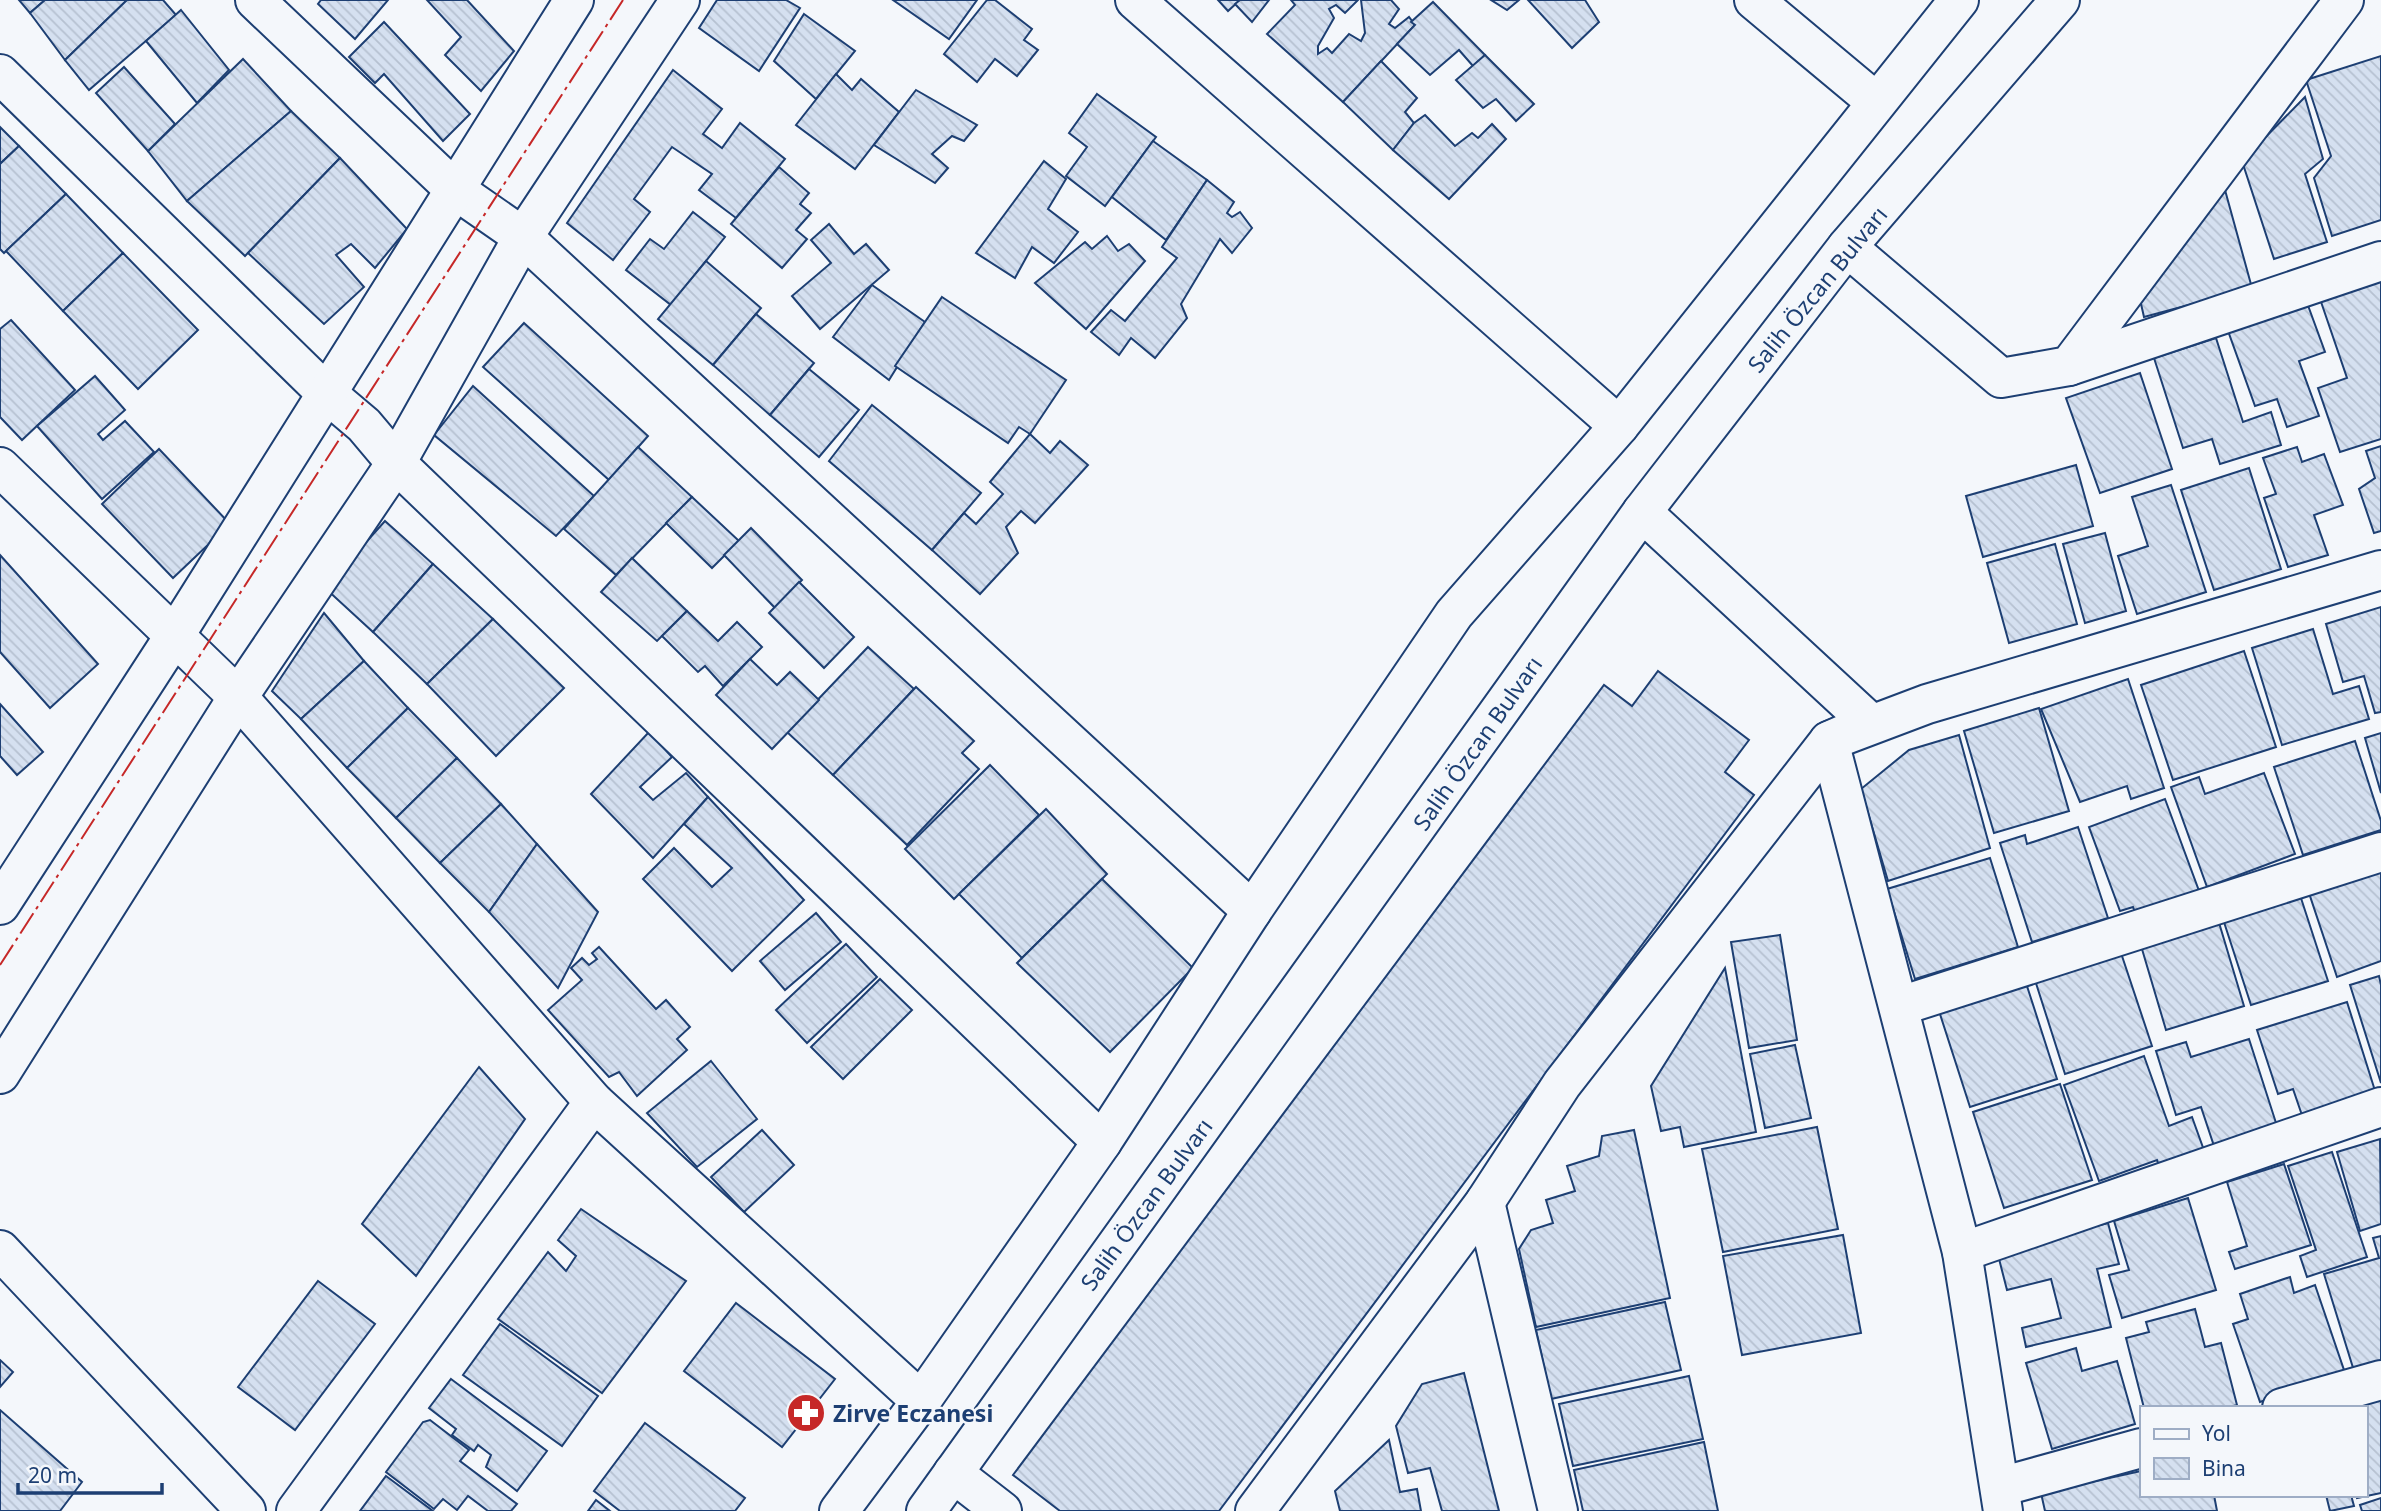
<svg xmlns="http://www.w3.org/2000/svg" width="2381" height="1511" viewBox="0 0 2381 1511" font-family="'Noto Sans',sans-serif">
	<defs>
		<pattern id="building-back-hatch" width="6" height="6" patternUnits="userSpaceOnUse" patternTransform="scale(1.75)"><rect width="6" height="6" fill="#d5e0f0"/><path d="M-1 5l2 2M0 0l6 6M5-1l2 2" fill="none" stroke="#b6c1d1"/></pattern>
	</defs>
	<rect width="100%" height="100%" fill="#f4f7fb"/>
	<g fill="url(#building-back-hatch)" stroke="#1d3f73" stroke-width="2">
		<path d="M 19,0 L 45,0 L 30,13 Z"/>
		<path d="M 45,0 L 127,0 L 65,60 L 30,13 Z"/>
		<path d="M 127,0 L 163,0 L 176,15 L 89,90 L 65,60 Z"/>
		<path d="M 321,0 L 388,0 L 355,39 L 318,4 Z"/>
		<path d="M 427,0 L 467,0 L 514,51 L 481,91 L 445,55 L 461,37 Z"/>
		<path d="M 717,0 L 786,0 L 800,8 L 759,71 L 699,28 Z"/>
		<path d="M 893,0 L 977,0 L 949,39 Z"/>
		<path d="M 987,0 L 995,0 L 1032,29 L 1024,40 L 1038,50 L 1017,76 L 995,59 L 977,82 L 944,54 Z"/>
		<path d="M 1218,0 L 1240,0 L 1228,11 Z"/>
		<path d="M 1240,0 L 1269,0 L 1252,22 L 1235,4 Z"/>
		<path d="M 1291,0 L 1358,0 L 1345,13 L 1336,5 L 1329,9 L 1334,18 L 1318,46 L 1318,54 L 1327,48 L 1332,53 L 1349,34 L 1361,41 L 1365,33 L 1361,0 L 1391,0 L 1399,9 L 1389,24 L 1395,28 L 1409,17 L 1415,25 L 1343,102 L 1267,34 L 1295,5 Z"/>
		<path d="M 1491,0 L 1519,0 L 1507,10 Z"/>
		<path d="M 1528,0 L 1585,0 L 1599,22 L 1572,48 Z"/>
		<path d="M 1433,2 L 1485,55 L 1473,66 L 1459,50 L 1430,75 L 1397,44 L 1415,25 L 1411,22 Z"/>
		<path d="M 181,10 L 229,70 L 197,103 L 146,41 Z"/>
		<path d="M 804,14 L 855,51 L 816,99 L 774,61 Z"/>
		<path d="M 384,22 L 470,114 L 443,141 L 384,74 L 375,83 L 349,57 Z"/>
		<path d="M 1485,55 L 1534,104 L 1516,121 L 1496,99 L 1483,108 L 1456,80 Z"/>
		<path d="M 2381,56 L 2381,220 L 2332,236 L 2314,178 L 2331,156 L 2306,80 Z"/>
		<path d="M 243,59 L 291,111 L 187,201 L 148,151 Z"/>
		<path d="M 1381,61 L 1417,98 L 1405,112 L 1414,123 L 1393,150 L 1343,102 Z"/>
		<path d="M 124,67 L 175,124 L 148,151 L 96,93 Z"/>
		<path d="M 673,70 L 722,109 L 703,134 L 722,148 L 740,123 L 785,159 L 736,218 L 699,190 L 712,174 L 672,147 L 634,199 L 650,212 L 613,260 L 567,223 Z"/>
		<path d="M 836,74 L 852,90 L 861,79 L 899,112 L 855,169 L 796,125 Z"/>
		<path d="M 916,90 L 977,125 L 964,141 L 952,136 L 932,154 L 948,168 L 935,183 L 874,145 Z"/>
		<path d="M 1097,94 L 1156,137 L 1105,206 L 1066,176 L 1087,147 L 1069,133 Z"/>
		<path d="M 2305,97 L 2323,159 L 2305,174 L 2327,242 L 2274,259 L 2242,161 Z"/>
		<path d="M 291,111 L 340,158 L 245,256 L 187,201 Z"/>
		<path d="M 1425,115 L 1455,146 L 1472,133 L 1478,138 L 1492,124 L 1506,139 L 1449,199 L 1393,150 L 1414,123 Z"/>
		<path d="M 0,127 L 19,146 L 0,164 Z"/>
		<path d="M 1153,141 L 1207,180 L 1166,240 L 1112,197 Z"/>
		<path d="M 19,146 L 66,194 L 4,253 L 0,249 L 0,164 Z"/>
		<path d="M 340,158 L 407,229 L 375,268 L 351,244 L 336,255 L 364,287 L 324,324 L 248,253 Z"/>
		<path d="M 1044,161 L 1066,179 L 1048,209 L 1078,232 L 1054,263 L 1032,247 L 1015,278 L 976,253 Z"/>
		<path d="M 779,167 L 809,193 L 800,204 L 811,213 L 796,230 L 807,239 L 782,268 L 731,224 Z"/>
		<path d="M 1207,180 L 1234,202 L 1227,213 L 1232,217 L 1240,212 L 1252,228 L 1232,253 L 1220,239 L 1181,304 L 1187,318 L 1155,358 L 1131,338 L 1119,355 L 1091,332 L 1111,310 L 1125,321 L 1177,258 L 1162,247 Z"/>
		<path d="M 2225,190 L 2252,288 L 2144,317 L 2139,295 Z"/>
		<path d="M 66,194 L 123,253 L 63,311 L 6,251 Z"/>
		<path d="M 693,212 L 725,237 L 671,305 L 626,270 L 650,239 L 664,249 Z"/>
		<path d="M 829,224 L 854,254 L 866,244 L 889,270 L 820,329 L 792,296 L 831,263 L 811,240 Z"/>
		<path d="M 1107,236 L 1118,251 L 1129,244 L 1145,261 L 1086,329 L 1035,283 L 1085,242 L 1092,249 Z"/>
		<path d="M 123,253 L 198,330 L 138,389 L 63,311 Z"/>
		<path d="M 706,261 L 761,308 L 713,365 L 658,319 Z"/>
		<path d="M 2381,276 L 2381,439 L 2340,452 L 2318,388 L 2347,378 L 2319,296 Z"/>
		<path d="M 872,285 L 925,322 L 889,380 L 833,337 Z"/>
		<path d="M 942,297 L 1066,380 L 1030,434 L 1019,427 L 1008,443 L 895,366 Z"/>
		<path d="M 2306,300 L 2325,352 L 2299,361 L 2319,416 L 2287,427 L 2277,399 L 2255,406 L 2227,328 Z"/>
		<path d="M 756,314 L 814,363 L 770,415 L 713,365 Z"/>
		<path d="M 11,320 L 75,390 L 22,440 L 0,417 L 0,329 Z"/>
		<path d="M 524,323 L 648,436 L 609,480 L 483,367 Z"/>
		<path d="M 2216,338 L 2243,422 L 2271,412 L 2281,445 L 2220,464 L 2212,439 L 2183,448 L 2154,358 Z"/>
		<path d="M 809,369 L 859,410 L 819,457 L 770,415 Z"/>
		<path d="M 2140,373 L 2172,469 L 2100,493 L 2066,398 Z"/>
		<path d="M 95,376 L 125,410 L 98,434 L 103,440 L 125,421 L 154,452 L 102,499 L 37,426 Z"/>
		<path d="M 473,386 L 594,496 L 556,536 L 434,435 Z"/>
		<path d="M 872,405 L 981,493 L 932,550 L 829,461 Z"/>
		<path d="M 1030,434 L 1050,453 L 1060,441 L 1088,465 L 1035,523 L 1021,511 L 1006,527 L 1018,553 L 980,594 L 932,550 L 964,513 L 976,524 L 1003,494 L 990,482 Z"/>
		<path d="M 2381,446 L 2381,531 L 2374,533 L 2359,489 L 2375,478 L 2366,451 Z"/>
		<path d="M 638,447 L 692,497 L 616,575 L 564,529 Z"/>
		<path d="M 2297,447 L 2302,462 L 2324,454 L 2343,505 L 2314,515 L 2328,555 L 2288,567 L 2264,498 L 2276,494 L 2263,458 Z"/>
		<path d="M 159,449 L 230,524 L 173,578 L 102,504 Z"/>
		<path d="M 2076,465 L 2093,526 L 1983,557 L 1966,496 Z"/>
		<path d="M 2249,468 L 2281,569 L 2214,590 L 2181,490 Z"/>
		<path d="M 2171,485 L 2206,592 L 2137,614 L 2118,556 L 2148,546 L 2132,497 Z"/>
		<path d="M 692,497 L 739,541 L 712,568 L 666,523 Z"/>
		<path d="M 385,521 L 433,564 L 373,632 L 325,588 Z"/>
		<path d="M 751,528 L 802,580 L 775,608 L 724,555 Z"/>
		<path d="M 2105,533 L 2126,611 L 2085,623 L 2063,544 Z"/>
		<path d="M 2055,544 L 2077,624 L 2009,643 L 1987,563 Z"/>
		<path d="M 0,555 L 98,664 L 50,708 L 0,652 Z"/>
		<path d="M 632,558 L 687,611 L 657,641 L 601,592 Z"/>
		<path d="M 433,564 L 493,619 L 427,684 L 373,632 Z"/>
		<path d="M 799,582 L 854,637 L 824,668 L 769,613 Z"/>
		<path d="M 2381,607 L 2381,712 L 2375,713 L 2364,676 L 2343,682 L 2326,624 Z"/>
		<path d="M 687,611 L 718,641 L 737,622 L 762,647 L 723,686 L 705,666 L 698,672 L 662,636 Z"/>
		<path d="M 324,613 L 364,661 L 301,719 L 272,691 Z"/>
		<path d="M 493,619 L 564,688 L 496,756 L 427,684 Z"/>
		<path d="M 2313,629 L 2333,694 L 2359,686 L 2369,719 L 2282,745 L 2252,648 Z"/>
		<path d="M 868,647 L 914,689 L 833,775 L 787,732 Z"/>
		<path d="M 2244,651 L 2276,747 L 2173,780 L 2141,685 Z"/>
		<path d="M 750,659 L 777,685 L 790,672 L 819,700 L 772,749 L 716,695 Z"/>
		<path d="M 364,661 L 408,708 L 347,768 L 301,719 Z"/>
		<path d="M 1658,671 L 1749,740 L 1725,772 L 1754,795 L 1219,1511 L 1060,1511 L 1013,1475 L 1604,685 L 1632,706 Z"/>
		<path d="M 2128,679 L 2164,788 L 2131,799 L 2127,786 L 2080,802 L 2041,709 Z"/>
		<path d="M 916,687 L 974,741 L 962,753 L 979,769 L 907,845 L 833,775 Z"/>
		<path d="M 0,704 L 43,752 L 17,775 L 0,756 Z"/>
		<path d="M 408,708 L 457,758 L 396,818 L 347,768 Z"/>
		<path d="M 2039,708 L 2069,811 L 1994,833 L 1964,731 Z"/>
		<path d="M 649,732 L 672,757 L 640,787 L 653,800 L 686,773 L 708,797 L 653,858 L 591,794 Z"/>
		<path d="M 2381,733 L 2381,793 L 2365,738 Z"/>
		<path d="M 1959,735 L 1990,848 L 1888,881 L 1861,789 L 1909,750 Z"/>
		<path d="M 2355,741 L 2381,821 L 2381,830 L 2303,855 L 2274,767 Z"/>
		<path d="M 457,758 L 501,804 L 440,863 L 396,818 Z"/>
		<path d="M 990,765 L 1039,815 L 954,899 L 905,849 Z"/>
		<path d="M 2264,773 L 2295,854 L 2207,887 L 2171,787 L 2199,777 L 2205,794 Z"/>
		<path d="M 708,797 L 804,900 L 732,971 L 643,879 L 674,848 L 712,887 L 732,868 L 684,824 Z"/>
		<path d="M 2165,799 L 2202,899 L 2139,922 L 2133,907 L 2120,911 L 2089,827 Z"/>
		<path d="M 501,804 L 537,844 L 489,912 L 440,863 Z"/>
		<path d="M 1046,809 L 1107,874 L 1022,958 L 959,894 Z"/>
		<path d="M 2078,827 L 2108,918 L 2032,942 L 2000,843 L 2025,835 L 2027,844 Z"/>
		<path d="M 537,844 L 598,912 L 558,988 L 489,912 Z"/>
		<path d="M 1990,858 L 2018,947 L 1915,979 L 1887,889 Z"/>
		<path d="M 2381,868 L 2381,961 L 2337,977 L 2309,893 Z"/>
		<path d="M 1102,879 L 1193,968 L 1110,1052 L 1017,963 Z"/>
		<path d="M 2299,892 L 2328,981 L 2251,1005 L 2222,916 Z"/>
		<path d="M 816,913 L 841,942 L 785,990 L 760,961 Z"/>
		<path d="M 2217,916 L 2244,1006 L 2166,1030 L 2139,939 Z"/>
		<path d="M 1780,935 L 1797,1040 L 1749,1048 L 1731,942 Z"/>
		<path d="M 846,944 L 877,977 L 807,1043 L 776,1010 Z"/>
		<path d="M 599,947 L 656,1009 L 666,1000 L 690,1027 L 677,1039 L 687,1050 L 637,1096 L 619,1072 L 609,1077 L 548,1010 L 582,980 L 571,968 L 582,958 L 589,965 L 597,959 L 592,953 Z"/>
		<path d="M 2120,950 L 2152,1046 L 2065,1074 L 2034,977 Z"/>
		<path d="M 1725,968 L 1756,1132 L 1684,1147 L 1680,1127 L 1661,1131 L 1651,1086 Z"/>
		<path d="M 2379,976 L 2381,985 L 2381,1083 L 2350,985 Z"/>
		<path d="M 880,979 L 912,1010 L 843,1079 L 811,1047 Z"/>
		<path d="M 2026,983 L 2057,1079 L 1970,1107 L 1939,1011 Z"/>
		<path d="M 2347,1002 L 2377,1097 L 2304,1121 L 2293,1089 L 2278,1094 L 2257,1030 Z"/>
		<path d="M 2249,1039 L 2277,1126 L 2214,1146 L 2201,1107 L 2176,1115 L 2156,1051 L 2186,1042 L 2191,1057 Z"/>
		<path d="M 1795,1045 L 1811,1118 L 1765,1128 L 1750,1054 Z"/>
		<path d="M 2144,1056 L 2169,1126 L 2192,1117 L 2206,1156 L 2161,1172 L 2157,1160 L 2099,1181 L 2064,1085 Z"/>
		<path d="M 711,1061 L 757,1119 L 697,1167 L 647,1113 Z"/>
		<path d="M 479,1067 L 525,1119 L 416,1276 L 362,1224 Z"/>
		<path d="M 2060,1084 L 2092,1180 L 2004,1208 L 1973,1112 Z"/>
		<path d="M 1817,1127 L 1838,1229 L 1723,1252 L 1702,1149 Z"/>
		<path d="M 762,1130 L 794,1165 L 744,1212 L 711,1177 Z"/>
		<path d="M 1634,1130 L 1670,1298 L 1536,1327 L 1519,1249 L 1531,1230 L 1553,1223 L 1546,1200 L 1575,1191 L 1567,1166 L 1599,1156 L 1602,1136 Z"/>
		<path d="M 2380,1139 L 2381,1224 L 2360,1231 L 2337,1152 Z"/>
		<path d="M 2332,1152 L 2367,1257 L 2307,1277 L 2300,1256 L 2316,1250 L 2288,1166 Z"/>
		<path d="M 2284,1164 L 2311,1245 L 2235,1269 L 2229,1252 L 2247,1246 L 2227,1182 Z"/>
		<path d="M 2188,1198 L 2216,1290 L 2122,1318 L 2109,1275 L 2129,1270 L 2114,1221 Z"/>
		<path d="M 581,1209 L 686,1281 L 602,1393 L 498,1319 L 548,1252 L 566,1271 L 576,1256 L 558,1240 Z"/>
		<path d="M 2108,1223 L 2119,1264 L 2097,1269 L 2111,1327 L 2026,1347 L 2022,1328 L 2061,1318 L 2051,1279 L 2007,1290 L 1997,1251 Z"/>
		<path d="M 1843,1235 L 1861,1333 L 1742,1355 L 1723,1256 Z"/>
		<path d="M 2381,1236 L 2381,1363 L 2354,1371 L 2324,1274 L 2379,1258 L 2373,1238 Z"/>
		<path d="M 2290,1277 L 2294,1293 L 2315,1285 L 2345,1373 L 2260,1402 L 2233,1324 L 2248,1319 L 2240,1294 Z"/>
		<path d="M 318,1281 L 375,1324 L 295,1430 L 238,1387 Z"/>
		<path d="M 1665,1302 L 1681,1370 L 1551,1399 L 1536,1330 Z"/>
		<path d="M 736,1303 L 835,1379 L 782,1447 L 684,1371 Z"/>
		<path d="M 2195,1309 L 2205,1347 L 2221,1343 L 2237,1405 L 2227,1408 L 2144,1408 L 2126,1338 L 2149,1332 L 2146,1322 Z"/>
		<path d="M 500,1324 L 598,1396 L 562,1446 L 463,1375 Z"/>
		<path d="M 2076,1348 L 2082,1371 L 2117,1361 L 2135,1424 L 2052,1449 L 2026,1363 Z"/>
		<path d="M 0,1360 L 13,1372 L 0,1387 Z"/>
		<path d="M 1464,1373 L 1499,1511 L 1442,1511 L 1430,1468 L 1408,1473 L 1396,1426 L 1422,1384 Z"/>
		<path d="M 1689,1376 L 1703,1439 L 1573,1466 L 1559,1404 Z"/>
		<path d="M 451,1379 L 547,1451 L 517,1491 L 486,1467 L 491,1455 L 478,1445 L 474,1451 L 452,1435 L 456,1429 L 429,1408 Z"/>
		<path d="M 2381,1393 L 2381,1493 L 2357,1498 L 2356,1495 L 2365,1495 L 2365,1408 L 2313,1408 Z"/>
		<path d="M 0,1410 L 82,1482 L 60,1511 L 0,1511 Z"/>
		<path d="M 430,1420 L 469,1450 L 460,1461 L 517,1504 L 511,1511 L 488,1511 L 468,1496 L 457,1510 L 443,1499 L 434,1509 L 386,1472 L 423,1422 Z"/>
		<path d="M 645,1423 L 745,1498 L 735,1511 L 620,1511 L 594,1491 Z"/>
		<path d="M 1389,1440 L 1400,1492 L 1417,1489 L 1421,1511 L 1340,1511 L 1335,1491 Z"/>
		<path d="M 1704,1442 L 1718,1511 L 1583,1511 L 1574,1470 Z"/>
		<path d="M 2141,1471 L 2141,1495 L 2214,1495 L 2217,1511 L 2045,1511 L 2041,1493 Z"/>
		<path d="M 386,1476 L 433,1511 L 360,1511 Z"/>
		<path d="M 2326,1495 L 2351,1495 L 2354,1506 L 2330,1511 Z"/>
		<path d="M 2381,1498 L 2381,1511 L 2362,1511 L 2360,1505 Z"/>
		<path d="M 596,1500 L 610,1511 L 588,1511 Z"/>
	</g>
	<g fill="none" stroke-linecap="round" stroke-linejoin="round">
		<defs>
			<g id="minor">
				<path d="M 255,0 L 454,189 L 523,237 L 1252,911"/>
				<path d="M 1135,0 L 1619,426"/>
				<path d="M 1754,0 L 1875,101"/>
				<path d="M 0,74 L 325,392 L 364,425 L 396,463 L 1102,1142"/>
				<path d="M 1847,247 L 2001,378 L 2069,366 L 2344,0"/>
				<path d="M 2069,366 L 2381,261"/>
				<path d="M 0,467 L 238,697 L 594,1102 L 921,1401"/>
				<path d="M 1642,512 L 1870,723 L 1829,741 L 1962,1252 L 2003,1511"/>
				<path d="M 0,905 L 175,635 L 574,0"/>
				<path d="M 1900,1006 L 2381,852"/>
				<path d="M 0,1074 L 238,697 L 396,463 L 523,237 L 680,0"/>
				<path d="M 1485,1202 L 1558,1511"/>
				<path d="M 0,1250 L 246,1511"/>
				<path d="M 1962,1252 L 2381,1107"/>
				<path d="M 2282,1408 L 2381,1380"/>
				<path d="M 953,1473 L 1002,1511"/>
				<path d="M 2000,1487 L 2141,1448"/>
				<path d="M 296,1511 L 594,1102"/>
				<path d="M 1255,1511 L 1485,1202 L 1562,1084 L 1829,741 L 1927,704 L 2381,570"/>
			</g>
			<g id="major">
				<path d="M 839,1511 L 921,1401 L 1102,1142 L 1252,911 L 1454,614 L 1619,426 L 1959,0"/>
				<path d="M 926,1511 L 1642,512 L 1847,247 L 2060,0"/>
			</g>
		</defs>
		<use href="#minor" stroke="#1d3f73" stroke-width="42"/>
		<use href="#major" stroke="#1d3f73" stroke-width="42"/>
		<use href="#minor" stroke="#f4f7fb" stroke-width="38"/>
		<use href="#major" stroke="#f4f7fb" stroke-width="38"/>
		<path stroke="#c62828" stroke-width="2" stroke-dasharray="24 5 3.5 5" stroke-linecap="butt" d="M 0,965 L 623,0"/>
	</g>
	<defs>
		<symbol id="pharmacy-disc" viewBox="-11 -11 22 22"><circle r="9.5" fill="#c62828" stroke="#f4f7fb"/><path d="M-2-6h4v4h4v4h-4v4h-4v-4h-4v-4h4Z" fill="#fff"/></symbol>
	</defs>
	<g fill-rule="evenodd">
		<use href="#pharmacy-disc" x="784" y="1391" width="44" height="44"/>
	</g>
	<g text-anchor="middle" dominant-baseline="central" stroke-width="5" stroke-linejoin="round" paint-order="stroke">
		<g font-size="23" fill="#1d3f73" stroke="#f4f7fb">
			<text transform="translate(1817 289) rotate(-51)">Salih Özcan Bulvarı</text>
			<text transform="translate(1477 743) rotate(-55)">Salih Özcan Bulvarı</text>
			<text transform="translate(1146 1204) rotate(-54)">Salih Özcan Bulvarı</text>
		</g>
		<g font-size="23" font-weight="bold" fill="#1d3f73" stroke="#f4f7fb" text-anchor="start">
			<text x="833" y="1413">Zirve Eczanesi</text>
		</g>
	</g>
	<rect x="2140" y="1406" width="228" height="91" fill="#f4f7fb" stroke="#9eadc5" stroke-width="2"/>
	<rect x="2154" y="1429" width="35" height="10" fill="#f4f7fb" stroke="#9eadc5" stroke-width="2"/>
	<text x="2202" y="1441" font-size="21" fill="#1d3f73">Yol</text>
	<rect x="2154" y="1458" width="35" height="21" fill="url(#building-back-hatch)" stroke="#9eadc5" stroke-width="2"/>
	<text x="2202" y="1476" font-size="21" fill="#1d3f73">Bina</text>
	<path d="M18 1483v10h144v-10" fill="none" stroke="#1d3f73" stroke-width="3.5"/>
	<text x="28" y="1483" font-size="21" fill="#1d3f73" stroke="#f4f7fb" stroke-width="5" paint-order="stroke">20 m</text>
</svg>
